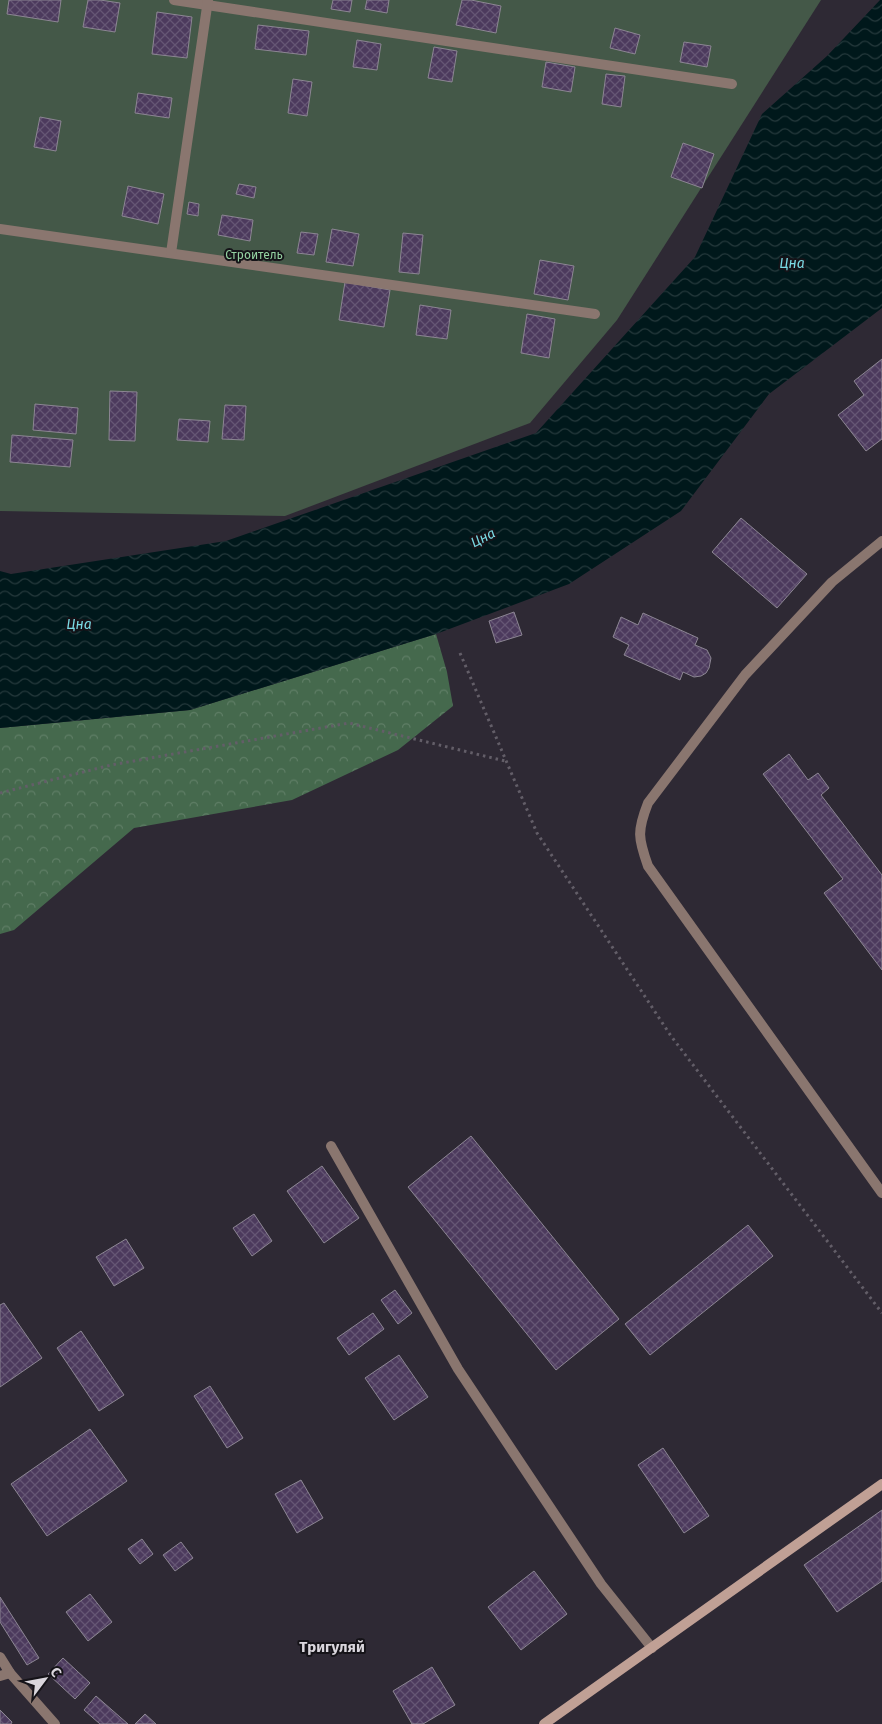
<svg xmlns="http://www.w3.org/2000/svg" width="882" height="1724" viewBox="0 0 882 1724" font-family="'Fira Sans',sans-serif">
	<defs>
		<pattern id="forest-crowns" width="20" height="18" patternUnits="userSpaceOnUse" patternTransform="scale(1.25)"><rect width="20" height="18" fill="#45694d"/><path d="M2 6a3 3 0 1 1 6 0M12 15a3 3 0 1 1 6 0" fill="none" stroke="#5f7e66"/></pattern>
		<pattern id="water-waves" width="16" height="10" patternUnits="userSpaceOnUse" patternTransform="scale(1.25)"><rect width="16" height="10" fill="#00181b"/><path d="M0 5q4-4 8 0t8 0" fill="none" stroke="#25393c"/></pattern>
		<pattern id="building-cross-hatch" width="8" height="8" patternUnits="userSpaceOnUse" patternTransform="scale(1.25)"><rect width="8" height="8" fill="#4c3a5d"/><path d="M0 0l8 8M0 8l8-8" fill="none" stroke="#655674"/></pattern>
	</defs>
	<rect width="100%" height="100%" fill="#2e2934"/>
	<path fill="#445848" d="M 0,0 L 821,0 L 617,320 L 530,423 L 285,516 L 0,511 Z"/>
	<path fill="url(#forest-crowns)" d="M 436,634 L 447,672 L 453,706 L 398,750 L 292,800 L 134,828 L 14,930 L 0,934 L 0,728 L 190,710 Z"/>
	<path fill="url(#water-waves)" d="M 880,0 L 882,0 L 882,308 L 769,394 L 681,511 L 569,584 L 436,634 L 190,710 L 0,728 L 0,571 L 11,574 L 226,541 L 536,433 L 695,257 L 762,114 L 827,56 Z"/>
	<g fill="url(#building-cross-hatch)" stroke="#8c8693">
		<path d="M 9,0 L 61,0 L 58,22 L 7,14 Z"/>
		<path d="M 88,0 L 100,0 L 120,3 L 115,32 L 83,27 Z"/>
		<path d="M 333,0 L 352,0 L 350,12 L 331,9 Z"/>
		<path d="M 367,0 L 389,0 L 387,13 L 365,9 Z"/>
		<path d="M 462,0 L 471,0 L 501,6 L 496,33 L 456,25 Z"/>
		<path d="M 157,12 L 192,17 L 187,58 L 152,54 Z"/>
		<path d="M 258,25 L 309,31 L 306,55 L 255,49 Z"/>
		<path d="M 615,28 L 640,35 L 635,54 L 610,48 Z"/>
		<path d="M 357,40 L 381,44 L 377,70 L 353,67 Z"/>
		<path d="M 684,42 L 711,46 L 707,67 L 680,62 Z"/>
		<path d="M 434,47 L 457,51 L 452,82 L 428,78 Z"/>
		<path d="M 546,62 L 575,67 L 571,92 L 542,87 Z"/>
		<path d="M 606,74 L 625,76 L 621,107 L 602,104 Z"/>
		<path d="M 293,79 L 312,82 L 307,116 L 288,113 Z"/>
		<path d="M 138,93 L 172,98 L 169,118 L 135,113 Z"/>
		<path d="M 40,117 L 61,121 L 56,151 L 34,147 Z"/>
		<path d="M 683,143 L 714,154 L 702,188 L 671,177 Z"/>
		<path d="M 239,184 L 256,187 L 254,198 L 236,194 Z"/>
		<path d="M 128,186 L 164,194 L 158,224 L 122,216 Z"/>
		<path d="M 189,202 L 199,204 L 198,216 L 187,214 Z"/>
		<path d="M 222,215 L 253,220 L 250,241 L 218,235 Z"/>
		<path d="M 332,229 L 359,234 L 353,266 L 326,262 Z"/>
		<path d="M 301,232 L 318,234 L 314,255 L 297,253 Z"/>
		<path d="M 403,233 L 423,235 L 419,274 L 399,272 Z"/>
		<path d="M 540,260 L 574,266 L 568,300 L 534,294 Z"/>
		<path d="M 345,282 L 390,290 L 384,327 L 339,320 Z"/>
		<path d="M 420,305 L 451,310 L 447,339 L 416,335 Z"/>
		<path d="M 527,314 L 555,319 L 549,358 L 521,353 Z"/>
		<path d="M 882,359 L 882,439 L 866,451 L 838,415 L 864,395 L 854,381 Z"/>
		<path d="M 110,391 L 137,392 L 135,441 L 109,440 Z"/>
		<path d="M 35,404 L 78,408 L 76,434 L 33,430 Z"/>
		<path d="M 225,405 L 246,406 L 244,440 L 222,439 Z"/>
		<path d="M 179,419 L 210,421 L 208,442 L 177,440 Z"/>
		<path d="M 12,435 L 73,440 L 70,467 L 10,462 Z"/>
		<path d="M 741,518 L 807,574 L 777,608 L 712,552 Z"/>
		<path d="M 514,612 L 522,635 L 496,643 L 489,621 Z"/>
		<path d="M 643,613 L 698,638 L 695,645 L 707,650 L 711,658 L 709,668 L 706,673 L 701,676 L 694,677 L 683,672 L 680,680 L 624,655 L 629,645 L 613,637 L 621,617 L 638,625 Z"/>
		<path d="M 789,754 L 808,780 L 818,773 L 829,788 L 821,795 L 882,875 L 882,970 L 824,893 L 843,879 L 763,774 Z"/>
		<path d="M 471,1136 L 619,1319 L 556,1370 L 408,1187 Z"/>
		<path d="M 322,1166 L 359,1218 L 324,1243 L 287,1191 Z"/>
		<path d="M 254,1214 L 272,1241 L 252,1256 L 233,1228 Z"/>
		<path d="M 748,1225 L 773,1256 L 650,1355 L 625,1324 Z"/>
		<path d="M 126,1239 L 144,1268 L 114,1286 L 96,1257 Z"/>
		<path d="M 395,1290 L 412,1313 L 398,1324 L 381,1300 Z"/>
		<path d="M 4,1303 L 42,1358 L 0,1387 L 0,1305 Z"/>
		<path d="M 373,1313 L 384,1329 L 349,1355 L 337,1338 Z"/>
		<path d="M 81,1331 L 124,1395 L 99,1411 L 57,1348 Z"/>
		<path d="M 399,1355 L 428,1397 L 394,1420 L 365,1378 Z"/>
		<path d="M 210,1386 L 243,1438 L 227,1448 L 194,1396 Z"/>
		<path d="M 90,1429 L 127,1481 L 47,1536 L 11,1484 Z"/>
		<path d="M 663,1448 L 709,1516 L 684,1533 L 638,1465 Z"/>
		<path d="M 301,1480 L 323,1518 L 297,1533 L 275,1494 Z"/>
		<path d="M 882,1510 L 882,1581 L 837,1612 L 804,1565 Z"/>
		<path d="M 142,1539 L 153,1554 L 140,1564 L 128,1549 Z"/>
		<path d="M 181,1542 L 193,1558 L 175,1571 L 163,1555 Z"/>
		<path d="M 534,1571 L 567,1614 L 521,1650 L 488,1607 Z"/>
		<path d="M 90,1594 L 112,1622 L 88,1641 L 66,1612 Z"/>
		<path d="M 0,1597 L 39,1658 L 27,1665 L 0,1622 Z"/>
		<path d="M 63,1658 L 90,1683 L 75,1699 L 48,1674 Z"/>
		<path d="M 432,1667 L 455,1705 L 423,1724 L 412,1724 L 393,1691 Z"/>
		<path d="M 96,1696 L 128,1724 L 100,1724 L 84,1710 Z"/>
		<path d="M 0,1710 L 12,1722 L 11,1724 L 0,1724 Z"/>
		<path d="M 145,1714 L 156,1724 L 135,1724 Z"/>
	</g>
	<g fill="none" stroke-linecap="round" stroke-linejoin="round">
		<g stroke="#635e68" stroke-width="3" stroke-dasharray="2.5 4" stroke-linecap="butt">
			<path d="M 460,653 L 537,833 L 671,1036 L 882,1313"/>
			<path d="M 0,793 L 111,765 L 349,723 L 505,761"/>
		</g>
		<g stroke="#8a766f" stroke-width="10">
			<path d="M 0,229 L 595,314"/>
			<path d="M 882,541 L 832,582 L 745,675 L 648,803 C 637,831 638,838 648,866 L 882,1193"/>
			<path d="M 331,1146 L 458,1369 L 601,1584 L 652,1648"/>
			<path d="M 0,1657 L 10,1673 L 55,1724"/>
			<path d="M 0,1676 L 10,1673"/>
		</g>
		<g stroke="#8a766f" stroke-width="10">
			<path d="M 174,0 L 732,84"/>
			<path d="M 171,253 L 208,0"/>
		</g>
		<path stroke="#c0a095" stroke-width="10" d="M 544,1724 L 882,1484"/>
	</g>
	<g text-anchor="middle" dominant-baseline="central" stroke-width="4" stroke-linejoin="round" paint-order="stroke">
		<g font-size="12" fill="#94d1a1" stroke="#151318">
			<text x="254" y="255">Строитель</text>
		</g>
		<g font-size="14" font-style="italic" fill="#7adae4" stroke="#151318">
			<text x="792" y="263">Цна</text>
			<text transform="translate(483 538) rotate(-27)">Цна</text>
			<text x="79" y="624">Цна</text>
		</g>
		<g font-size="15" font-weight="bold" fill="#dad6dd" stroke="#151318">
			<text x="332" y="1647">Тригуляй</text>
		</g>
	</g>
	<g transform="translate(45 1679) rotate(58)" stroke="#151318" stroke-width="4" paint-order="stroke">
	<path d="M0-4L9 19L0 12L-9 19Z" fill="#dad6dd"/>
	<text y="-8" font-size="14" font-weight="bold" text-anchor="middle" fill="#dad6dd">С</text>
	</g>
</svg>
